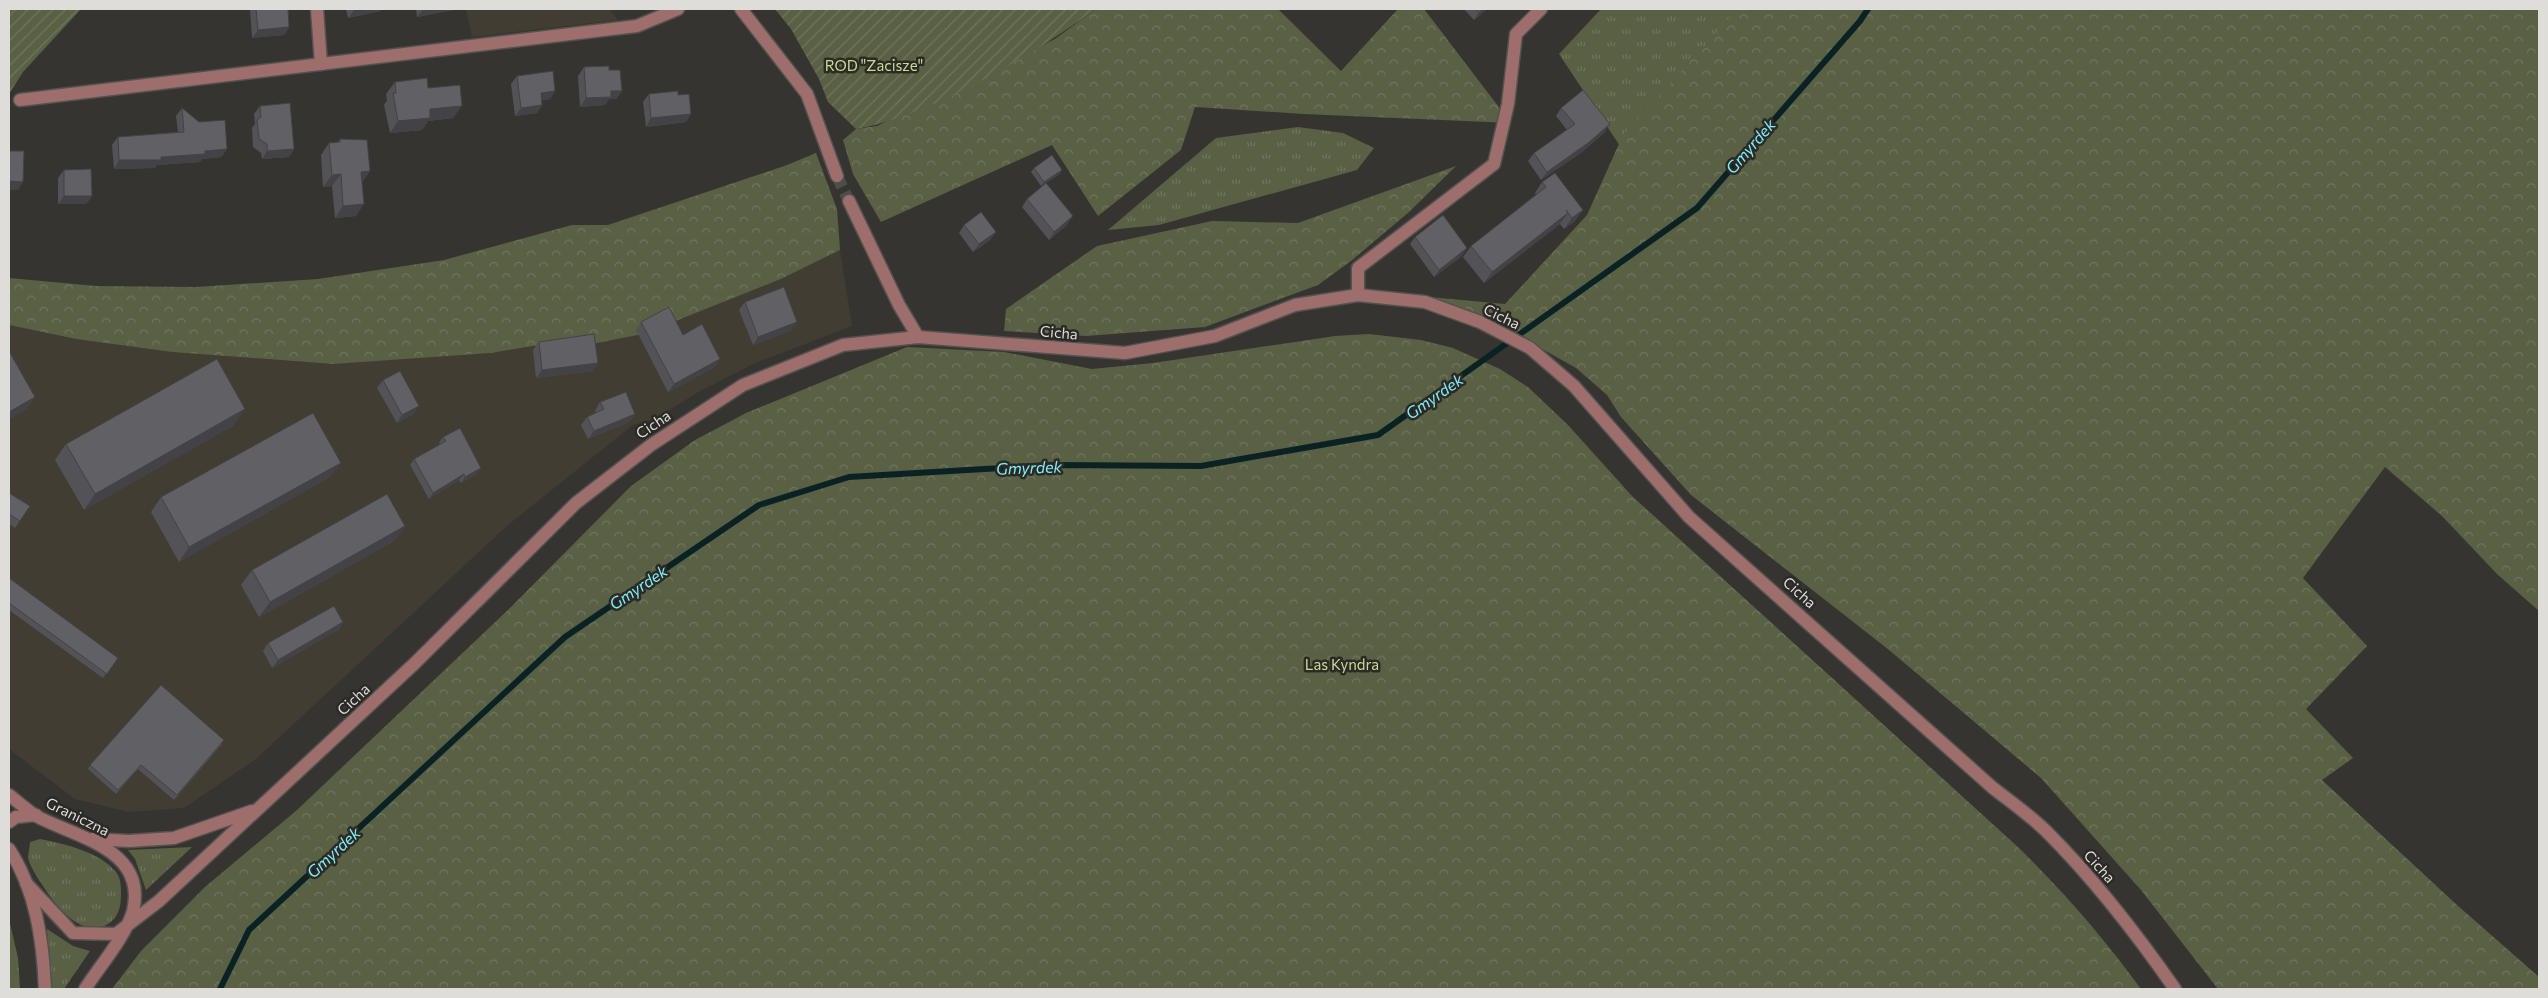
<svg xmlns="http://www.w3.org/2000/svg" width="2548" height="998" viewBox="0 0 2548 998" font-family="Commissioner,sans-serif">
	<defs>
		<pattern id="grass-tufts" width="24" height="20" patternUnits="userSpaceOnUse" patternTransform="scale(1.25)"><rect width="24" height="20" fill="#596043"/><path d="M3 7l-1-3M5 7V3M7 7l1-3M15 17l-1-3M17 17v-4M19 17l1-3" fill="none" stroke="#70765e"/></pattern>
		<pattern id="forest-crowns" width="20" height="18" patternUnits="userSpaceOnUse" patternTransform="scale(1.25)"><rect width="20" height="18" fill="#596043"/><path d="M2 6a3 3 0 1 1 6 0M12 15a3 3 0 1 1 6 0" fill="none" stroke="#70765e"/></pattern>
		<pattern id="garden-furrows" width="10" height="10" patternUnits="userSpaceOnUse" patternTransform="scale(1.25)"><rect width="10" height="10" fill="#596043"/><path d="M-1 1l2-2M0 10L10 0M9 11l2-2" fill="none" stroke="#70765e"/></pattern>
	</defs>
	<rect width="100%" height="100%" fill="#363430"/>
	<g fill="#413d32">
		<path d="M 466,9 L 609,9 L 618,20 L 472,37 Z"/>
		<path d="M 840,250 L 852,326 L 753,364 L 702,390 L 656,418 L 633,425 L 508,525 L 256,759 L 184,808 L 129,812 L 75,799 L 9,749 L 9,325 L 76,339 L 172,352 L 333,364 L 564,341 L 597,343 L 643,334 L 781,279 Z"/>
	</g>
	<g fill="url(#grass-tufts)">
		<path d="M 1601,9 L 1754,9 L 1624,152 L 1559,54 Z"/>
		<path d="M 1298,127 L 1343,133 L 1374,148 L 1357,170 L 1159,225 L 1108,230 L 1216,138 Z"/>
		<path d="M 40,839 C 65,844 100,852 116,872 C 121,878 121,887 121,894 C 121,906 119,917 108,924 C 85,938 61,912 49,895 C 42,884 31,870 28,858 C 28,853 30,847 30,842 Z"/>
		<path d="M 192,847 L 146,890 L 135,859 L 128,850 Z"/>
		<path d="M 9,919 L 18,958 L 20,989 L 9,989 Z"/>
		<path d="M 47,929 L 73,946 L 90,951 L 64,989 L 50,989 Z"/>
	</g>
	<g fill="url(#forest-crowns)">
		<path d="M 1096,9 L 1278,9 L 1341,71 L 1398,9 L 1424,9 L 1511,123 L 1304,114 L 1195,107 L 1181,150 L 1098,216 L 1052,145 L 881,222 L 853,174 L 843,140 L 856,129 L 877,126 L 1055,39 Z"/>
		<path d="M 1738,9 L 2539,9 L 2539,611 L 2497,574 L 2442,516 L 2385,467 L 2303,578 L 2367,646 L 2306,709 L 2353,758 L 2322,780 L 2457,905 L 2539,977 L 2539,989 L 2218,989 L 2141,890 L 2041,778 L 1889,650 L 1691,495 L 1621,417 L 1607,395 L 1576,368 L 1491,320 L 1429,297 L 1505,304 L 1587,215 L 1623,135 Z"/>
		<path d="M 816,153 L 837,209 L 840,250 L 781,279 L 643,334 L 597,343 L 564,341 L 490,353 L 333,364 L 172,352 L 76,339 L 9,325 L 9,278 L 96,286 L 196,287 L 318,279 L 444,260 L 572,225 L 608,225 L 787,165 Z"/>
		<path d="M 1456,166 L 1409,212 L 1351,261 L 1318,285 L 1205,327 L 1086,336 L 1004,331 L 1006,309 L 1097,246 L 1212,221 L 1298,223 Z"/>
		<path d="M 1369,334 L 1421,340 L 1453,348 L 1500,369 L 1528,387 L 1568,425 L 1632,496 L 2019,848 C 2064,892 2104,938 2141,989 L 112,989 L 141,951 L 205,887 L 297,810 L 512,606 L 631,486 L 695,440 L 746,413 L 907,347 L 1004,352 L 1092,369 L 1153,363 L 1335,336 Z"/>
	</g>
	<g fill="url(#garden-furrows)">
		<path d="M 9,9 L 81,9 L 23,72 L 9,94 Z"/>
		<path d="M 775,9 L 1096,9 C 1034,54 932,116 856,129 L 828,102 L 819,79 L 791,29 Z"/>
	</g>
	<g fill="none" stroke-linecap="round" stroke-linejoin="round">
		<path stroke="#0b2224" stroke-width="6" d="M 220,989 L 249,930 L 565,637 L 759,505 L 849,477 L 1051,465 L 1201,466 L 1378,435 L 1697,208 L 1860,21 L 1868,9"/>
		<path stroke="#4f4d4a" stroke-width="12" stroke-dasharray="12 6" stroke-linecap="butt" d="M 837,176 L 849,201"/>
		<defs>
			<g id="minor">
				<path d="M 317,9 L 321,64"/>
				<path d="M 741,9 L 807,94 L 837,176"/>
				<path d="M 20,100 L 637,26 L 678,9"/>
				<path d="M 849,201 L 899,305 L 918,337"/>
				<path d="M 1358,295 L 1358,268 L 1494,164 L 1508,104 L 1516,34 L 1541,9"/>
				<path d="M 9,795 C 18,802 27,810 36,816 C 75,837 148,849 133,911 C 126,936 99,967 85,989"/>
				<path d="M 9,822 L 16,817 L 36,815"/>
				<path d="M 92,839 L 129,841 L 174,838 L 252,811"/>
				<path d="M 9,849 C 36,890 43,941 45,989"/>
				<path d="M 26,883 L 73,933 L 116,934 L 159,901 L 414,664 L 576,503 L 651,445 L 743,385 L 843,345 L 918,337 L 1125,353 L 1215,336 L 1295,305 L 1358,295 L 1425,302 L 1480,322 L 1530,348 L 1574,386 L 1689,517 L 1993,788 C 2011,802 2031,816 2047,832 C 2095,880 2136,933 2175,989"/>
			</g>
		</defs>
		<use href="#minor" stroke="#54524f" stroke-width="15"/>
		<use href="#minor" stroke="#9d6e6c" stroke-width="12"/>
	</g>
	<g fill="#535357">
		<path d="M 250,9 L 288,9 L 289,27 L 284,35 L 252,38 Z"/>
		<path d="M 346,9 L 382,9 L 380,11 L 348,18 Z"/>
		<path d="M 416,9 L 453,9 L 453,10 L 417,17 Z"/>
		<path d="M 1464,9 L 1487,9 L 1474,20 Z"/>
		<path d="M 584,67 L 609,70 L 622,91 L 616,99 L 609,99 L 605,105 L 580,107 L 578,76 Z"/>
		<path d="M 517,76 L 555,91 L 550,99 L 542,100 L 542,105 L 537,113 L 515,116 L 511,84 Z"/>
		<path d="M 395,82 L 428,88 L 453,118 L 428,121 L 422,130 L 390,133 L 384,105 L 387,101 L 386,94 Z"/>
		<path d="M 649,94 L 678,95 L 686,122 L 646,127 L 643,102 Z"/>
		<path d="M 260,106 L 294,149 L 289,157 L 262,159 L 261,153 L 253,147 L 252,128 L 255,124 L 254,114 Z"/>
		<path d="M 182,108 L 227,149 L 221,157 L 202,159 L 200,162 L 157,165 L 155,168 L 114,169 L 112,145 L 118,137 L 178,132 L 176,116 Z"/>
		<path d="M 1561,108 L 1605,132 L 1582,152 L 1541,180 L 1528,161 L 1534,153 L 1567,130 L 1556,116 Z"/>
		<path d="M 340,139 L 370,171 L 362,182 L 356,216 L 335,218 L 332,186 L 323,187 L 321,155 L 329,143 L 338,142 Z"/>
		<path d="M 1034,168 L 1060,174 L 1041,186 L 1031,172 Z"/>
		<path d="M 64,170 L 92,196 L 86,204 L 58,204 L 58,178 Z"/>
		<path d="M 1542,182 L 1575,221 L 1564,229 L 1560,224 L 1484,283 L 1463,257 L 1471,246 L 1536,195 L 1535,193 Z"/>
		<path d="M 1027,199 L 1067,225 L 1049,240 L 1022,207 Z"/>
		<path d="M 964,225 L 996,232 L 990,240 L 973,252 L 959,233 Z"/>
		<path d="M 1415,237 L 1462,256 L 1434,277 L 1410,244 Z"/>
		<path d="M 745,302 L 792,330 L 753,345 L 739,310 Z"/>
		<path d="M 641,322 L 683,335 L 720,359 L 715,367 L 668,392 L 636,330 Z"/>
		<path d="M 539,342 L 598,363 L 592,371 L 536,378 L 533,350 Z"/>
		<path d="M 383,380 L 414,414 L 397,423 L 377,388 Z"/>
		<path d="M 600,402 L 635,414 L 629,422 L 588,439 L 581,425 L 587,417 L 596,413 L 595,411 Z"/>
		<path d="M 234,425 L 84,510 L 55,460 L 66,444 Z"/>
		<path d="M 443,437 L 481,468 L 477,474 L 461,483 L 459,480 L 429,499 L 410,465 L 414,459 L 440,445 L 439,443 Z"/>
		<path d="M 330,477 L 179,562 L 151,512 L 161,497 Z"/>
		<path d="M 9,493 L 30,506 L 15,528 L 9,524 Z"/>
		<path d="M 405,526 L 394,541 L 259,617 L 241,585 L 252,570 Z"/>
		<path d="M 9,578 L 118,658 L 103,678 L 9,610 Z"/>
		<path d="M 343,622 L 338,630 L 272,668 L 263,651 L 268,643 Z"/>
		<path d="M 222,744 L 174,800 L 138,769 L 116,794 L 88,769 L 90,765 Z"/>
	</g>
	<g fill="#434347">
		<path d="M 358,9 L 382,9 L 380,11 L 348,18 L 354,10 Z"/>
		<path d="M 423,9 L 453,9 L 453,10 L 417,17 Z"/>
		<path d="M 1484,9 L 1487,9 L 1474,20 L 1479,12 Z"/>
		<path d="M 289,27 L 284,35 L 252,38 L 258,30 Z"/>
		<path d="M 555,91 L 550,99 L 535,101 L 541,93 Z"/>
		<path d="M 611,91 L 622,91 L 616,99 L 609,99 L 605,105 L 580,107 L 586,98 Z"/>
		<path d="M 542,105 L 537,113 L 515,116 L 521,108 Z"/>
		<path d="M 462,106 L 453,118 L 428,121 L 422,130 L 390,133 L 398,121 L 430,109 Z"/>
		<path d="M 691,114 L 686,122 L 646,127 L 651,118 Z"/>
		<path d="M 1610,124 L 1605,132 L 1582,152 L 1541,180 L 1547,172 Z"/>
		<path d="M 227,149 L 221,157 L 202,159 L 200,162 L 157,165 L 155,168 L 114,169 L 119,160 L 161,157 L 205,151 Z"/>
		<path d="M 294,149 L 289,157 L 262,159 L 267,151 Z"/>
		<path d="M 1062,170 L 1060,174 L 1041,186 L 1044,182 Z"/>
		<path d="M 370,171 L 361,183 L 361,172 Z"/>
		<path d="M 341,174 L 332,186 L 323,187 L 332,175 Z"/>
		<path d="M 9,181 L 23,182 L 18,190 L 9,190 Z"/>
		<path d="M 64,196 L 92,196 L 86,204 L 58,204 Z"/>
		<path d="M 364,204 L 356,216 L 335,218 L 343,206 Z"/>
		<path d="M 1583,210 L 1575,221 L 1564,229 L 1572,218 Z"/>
		<path d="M 1568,213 L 1560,224 L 1484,283 L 1492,272 Z"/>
		<path d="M 1073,216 L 1067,225 L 1049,240 L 1054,232 Z"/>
		<path d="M 996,232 L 990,240 L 973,252 L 979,244 Z"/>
		<path d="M 1467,248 L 1462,256 L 1434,277 L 1439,270 Z"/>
		<path d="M 797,322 L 792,330 L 753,345 L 758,337 Z"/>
		<path d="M 720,359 L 715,367 L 668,392 L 674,384 Z"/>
		<path d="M 598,363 L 592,371 L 536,378 L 542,370 Z"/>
		<path d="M 35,397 L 27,409 L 9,420 L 9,412 Z"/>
		<path d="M 419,406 L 414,414 L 397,423 L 402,415 Z"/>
		<path d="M 245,409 L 234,425 L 84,510 L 95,494 Z"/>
		<path d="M 635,414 L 629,422 L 588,439 L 594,431 Z"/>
		<path d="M 341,463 L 330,477 L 179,562 L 189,547 Z"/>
		<path d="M 481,468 L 477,474 L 461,483 L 465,477 Z"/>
		<path d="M 464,474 L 459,480 L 429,499 L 433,493 Z"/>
		<path d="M 405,526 L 394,541 L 259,617 L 270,602 Z"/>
		<path d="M 343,622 L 338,630 L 272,668 L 278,660 Z"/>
	</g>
	<g fill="#606065" stroke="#434347">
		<path d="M 256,9 L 288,9 L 289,27 L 258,30 Z"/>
		<path d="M 1477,9 L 1484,9 L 1479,12 Z"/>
		<path d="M 609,66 L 609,70 L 620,70 L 622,91 L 611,91 L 611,97 L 586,98 L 584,67 Z"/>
		<path d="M 553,71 L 555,91 L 541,93 L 542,105 L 521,108 L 517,76 Z"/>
		<path d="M 427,78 L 428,88 L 460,85 L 462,106 L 430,109 L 430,118 L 398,121 L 393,93 L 396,93 L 395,82 Z"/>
		<path d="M 1583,90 L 1610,124 L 1588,143 L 1547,172 L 1534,153 L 1575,124 L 1561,108 Z"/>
		<path d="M 678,91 L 678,95 L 689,94 L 691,114 L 651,118 L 649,94 Z"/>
		<path d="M 290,103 L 294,149 L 267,151 L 267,144 L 259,139 L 257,120 L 261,117 L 260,106 Z"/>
		<path d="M 182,108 L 199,122 L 225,120 L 227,149 L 205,151 L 205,154 L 161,157 L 161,160 L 119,160 L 118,137 L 184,132 Z"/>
		<path d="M 340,139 L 367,140 L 370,171 L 361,172 L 364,204 L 343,206 L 341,174 L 332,175 L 329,143 L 340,142 Z"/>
		<path d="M 9,151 L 24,151 L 23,182 L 9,181 Z"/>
		<path d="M 1052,155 L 1062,170 L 1044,182 L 1034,168 Z"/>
		<path d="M 91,169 L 92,196 L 64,196 L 64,170 Z"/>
		<path d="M 1555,173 L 1583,210 L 1572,218 L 1566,210 L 1568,213 L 1492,272 L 1471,246 L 1546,187 L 1542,182 Z"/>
		<path d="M 1046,183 L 1073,216 L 1054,232 L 1027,199 Z"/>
		<path d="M 981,212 L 996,232 L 979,244 L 964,225 Z"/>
		<path d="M 1443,215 L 1467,248 L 1439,270 L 1415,237 Z"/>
		<path d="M 784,287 L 797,322 L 758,337 L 745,302 Z"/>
		<path d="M 669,307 L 683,335 L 702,324 L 720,359 L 674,384 L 641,322 Z"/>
		<path d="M 594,334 L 598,363 L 542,370 L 539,342 Z"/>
		<path d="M 9,351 L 35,397 L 9,412 Z"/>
		<path d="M 217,359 L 245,409 L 95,494 L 66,444 Z"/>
		<path d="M 400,371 L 419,406 L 402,415 L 383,380 Z"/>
		<path d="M 626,392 L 635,414 L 594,431 L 587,417 L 604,409 L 600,402 Z"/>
		<path d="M 313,413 L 341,463 L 189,547 L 161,497 Z"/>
		<path d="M 460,428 L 481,468 L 465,477 L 464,474 L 433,493 L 414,459 L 446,441 L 443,437 Z"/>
		<path d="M 9,493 L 30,506 L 20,521 L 9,514 Z"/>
		<path d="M 387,494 L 405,526 L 270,602 L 252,570 Z"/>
		<path d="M 9,578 L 118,658 L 107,674 L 9,603 Z"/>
		<path d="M 334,606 L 343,622 L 278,660 L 268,643 Z"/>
		<path d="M 161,685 L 224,740 L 177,795 L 141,765 L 118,790 L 90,765 Z"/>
	</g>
	<g text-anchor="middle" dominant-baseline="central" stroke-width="5" stroke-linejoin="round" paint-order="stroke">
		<g font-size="15" fill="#c8dc8f" stroke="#2c2a26">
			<text x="874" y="65">ROD "Zacisze"</text>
			<text x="1342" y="664">Las Kyndra</text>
		</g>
		<g font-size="15" fill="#deddda" stroke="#2c2a26">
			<text transform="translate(1502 316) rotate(26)">Cicha</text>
			<text transform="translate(1059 332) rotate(5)">Cicha</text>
			<text transform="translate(653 424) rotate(-34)">Cicha</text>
			<text transform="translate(1800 592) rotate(42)">Cicha</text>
			<text transform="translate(353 699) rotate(-43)">Cicha</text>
			<text transform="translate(78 816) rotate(26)">Graniczna</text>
			<text transform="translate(2100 866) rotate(48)">Cicha</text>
		</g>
		<g font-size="16" font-style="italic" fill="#80f0f9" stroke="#2c2a26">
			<text transform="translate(1750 146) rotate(-49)">Gmyrdek</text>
			<text transform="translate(1434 396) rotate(-35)">Gmyrdek</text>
			<text transform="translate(1029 467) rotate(-2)">Gmyrdek</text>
			<text transform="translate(638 587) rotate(-34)">Gmyrdek</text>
			<text transform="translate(333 852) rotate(-43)">Gmyrdek</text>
		</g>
	</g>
	<rect width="2548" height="998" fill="none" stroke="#deddda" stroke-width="20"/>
</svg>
